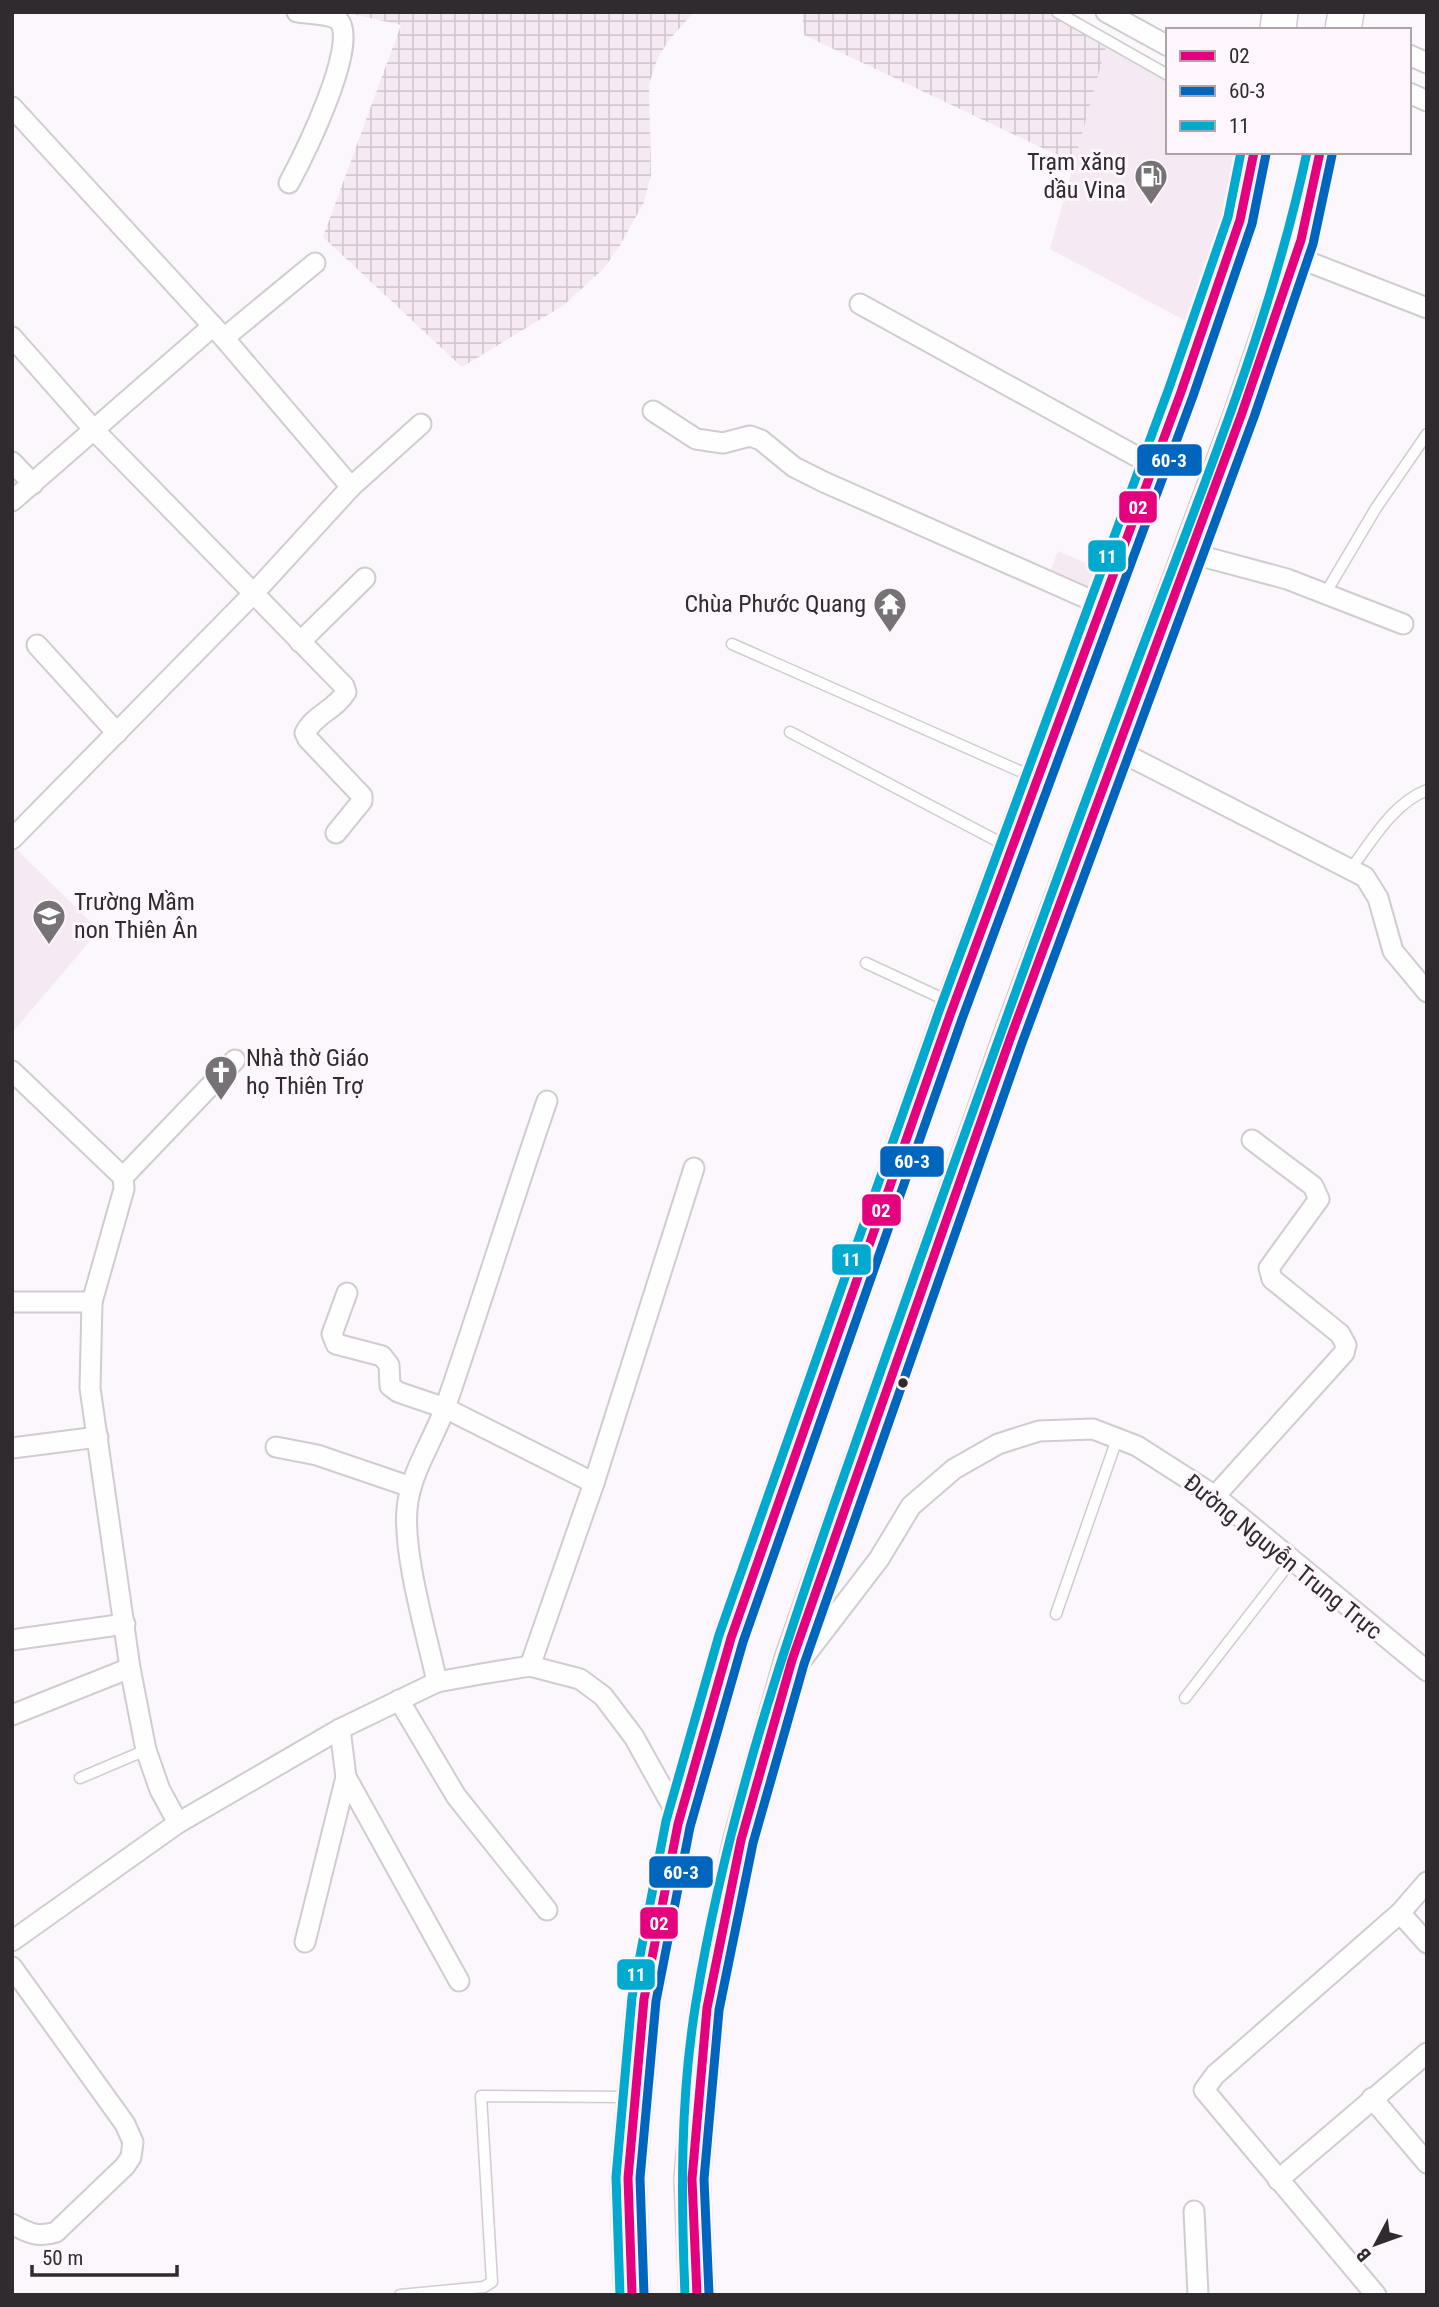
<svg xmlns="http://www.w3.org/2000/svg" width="1439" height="2307" viewBox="0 0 1439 2307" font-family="'Roboto Condensed',sans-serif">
	<defs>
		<pattern id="industrial-grid" width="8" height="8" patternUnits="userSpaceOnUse" patternTransform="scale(1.75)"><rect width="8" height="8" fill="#f5eaf4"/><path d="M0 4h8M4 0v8" fill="none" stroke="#d2c9d2"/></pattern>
	</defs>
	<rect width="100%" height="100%" fill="#fcf7fc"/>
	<g fill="#f5eaf4">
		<path d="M 1106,47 L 1168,80 L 1168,152 L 1257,152 L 1199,328 L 1050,249 Z"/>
		<path d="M 1058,551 L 1107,572 L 1099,596 L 1049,574 Z"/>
		<path d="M 14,847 L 99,930 L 12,1033 L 12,849 Z"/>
	</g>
	<g fill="url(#industrial-grid)">
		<path d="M 344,12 L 694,12 L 669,40 L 658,57 L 649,84 L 651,175 L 644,202 L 619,247 L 604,268 L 564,305 L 462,367 L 323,237 L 401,25 Z"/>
		<path d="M 802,12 L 1049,12 L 1106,47 L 1074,163 L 804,35 Z"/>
	</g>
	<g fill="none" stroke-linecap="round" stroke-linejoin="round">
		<defs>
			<g id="lane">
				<path d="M 1057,12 L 1168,75"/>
				<path d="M 1325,594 L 1376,508 L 1427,434"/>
				<path d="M 732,644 L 1031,776"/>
				<path d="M 790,732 L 1005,845"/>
				<path d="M 1350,870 C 1372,841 1392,804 1427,790"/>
				<path d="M 866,963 L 950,1002"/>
				<path d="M 1056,1614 L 1117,1439"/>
				<path d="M 1185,1698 L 1292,1560"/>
				<path d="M 80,1778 L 146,1750"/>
				<path d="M 400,2295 L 484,2287 L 492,2282 L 481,2096 L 631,2097"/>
			</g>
			<g id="street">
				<path d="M 1106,12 L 1168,46"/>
				<path d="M 1409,55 L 1427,63"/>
				<path d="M 1409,93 L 1427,101"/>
				<path d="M 12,107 L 224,338 L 351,487 L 253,594 L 12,839"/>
				<path d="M 289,183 C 303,157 359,45 339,21 C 331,13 308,14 297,12"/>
				<path d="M 1296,257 L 1427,308"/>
				<path d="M 860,304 L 1154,466"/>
				<path d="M 12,337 L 95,431 L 344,686 L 346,692 C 336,709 314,715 305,733 L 308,739 L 362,796 L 362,801 L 336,833"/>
				<path d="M 224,338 L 315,263"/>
				<path d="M 653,411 L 696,439 L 723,443 L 750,436 L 761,440 L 794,467 L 824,482 L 1102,605"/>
				<path d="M 12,462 L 33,484"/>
				<path d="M 351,487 L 421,424"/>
				<path d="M 12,501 L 213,326"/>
				<path d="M 1190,553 L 1287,579 L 1403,624"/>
				<path d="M 300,642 L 365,578"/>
				<path d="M 37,645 L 117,733"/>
				<path d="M 1117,750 L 1365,877 L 1378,898 L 1393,951 L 1427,992"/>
				<path d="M 12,1071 L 123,1177 L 124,1189 L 92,1302 L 90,1388 L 130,1668 L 146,1750 L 160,1790 L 178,1823"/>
				<path d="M 123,1177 L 235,1060"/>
				<path d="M 347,1293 L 332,1334 L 336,1344 L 382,1356 L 389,1365 L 390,1386 L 398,1392 L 445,1408 L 594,1483"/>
				<path d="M 12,1302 L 92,1302"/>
				<path d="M 276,1447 L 317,1455 L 411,1487"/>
				<path d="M 12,1448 L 98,1437"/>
				<path d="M 1215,1496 L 1344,1353 L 1346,1345 L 1340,1334 L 1272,1279 L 1269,1268 L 1319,1199 L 1313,1186 L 1252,1140"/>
				<path d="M 12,1640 L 125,1624"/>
				<path d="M 800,1662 L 879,1559 L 911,1506 L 954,1469 L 998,1444 L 1039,1431 L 1093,1429 L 1137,1446 L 1215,1496 L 1427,1671"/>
				<path d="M 530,1666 L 594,1483 L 694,1168"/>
				<path d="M 437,1682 C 427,1636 403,1556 407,1509 C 410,1472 434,1440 446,1405 C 481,1304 512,1202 547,1101"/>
				<path d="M 399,1700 L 456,1796 L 547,1910"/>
				<path d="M 12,1715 L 130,1668"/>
				<path d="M 346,1777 L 459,1981"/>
				<path d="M 1400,1913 L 1427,1943"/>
				<path d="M 12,1941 L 178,1823 L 340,1729 L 437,1682 L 481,1674 L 530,1666 L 580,1679 L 603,1696 L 634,1737 L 679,1818"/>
				<path d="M 305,1942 L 346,1777 L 340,1729"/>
				<path d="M 12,1967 L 125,2124 L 133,2142 L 131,2157 L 125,2166 L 56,2232 C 38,2238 28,2233 12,2224"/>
				<path d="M 1372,2098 L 1427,2163"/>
				<path d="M 1278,2180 L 1427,2053"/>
				<path d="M 1194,2211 L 1198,2295"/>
				<path d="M 1376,2295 L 1204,2090 L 1215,2075 L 1400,1913 L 1427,1882"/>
			</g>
			<g id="highway">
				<path d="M 1278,30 L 1280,12"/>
				<path d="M 1343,30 L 1346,12"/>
				<path d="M 632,2295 L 628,2178 L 644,1999 L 678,1824 L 731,1638 L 950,1015 L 1181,392 L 1240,220 L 1254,152"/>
				<path d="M 697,2295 L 692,2179 L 707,2008 L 741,1840 L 792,1660 L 1010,1039 L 1242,413 L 1301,240 L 1320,152"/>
			</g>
		</defs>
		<use href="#lane" stroke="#d0ccd0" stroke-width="13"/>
		<use href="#street" stroke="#d0ccd0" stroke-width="23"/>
		<use href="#highway" stroke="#d0ccd0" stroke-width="38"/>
		<use href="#lane" stroke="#fffeff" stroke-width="10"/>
		<use href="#street" stroke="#fffeff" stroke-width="19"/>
		<use href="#highway" stroke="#fffeff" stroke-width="35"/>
		<defs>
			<g id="bus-1">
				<path d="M 632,2295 L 628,2178 L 644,1999 L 678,1824 L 731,1638 L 950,1015 L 1181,392 L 1240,220 L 1254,152"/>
				<path d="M 697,2295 L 692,2179 L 707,2008 L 741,1840 L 792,1660 L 1010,1039 L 1242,413 L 1301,240 L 1320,152"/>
			</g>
			<g id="bus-2">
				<path d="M 709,2294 L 704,2179 L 719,2010 L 753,1843 L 804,1664 L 1022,1043 L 1254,417 L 1313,244 L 1332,155"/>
				<path d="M 644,2295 L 640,2178 L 656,2001 L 690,1827 L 743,1642 L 962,1019 L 1193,396 L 1252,224 L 1266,154"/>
			</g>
			<g id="bus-3">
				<path d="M 620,2295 L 616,2177 L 632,1997 L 666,1821 L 719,1635 L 939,1011 L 1169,388 L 1228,217 L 1241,152"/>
				<path d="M 685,2295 C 681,2197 680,2099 696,2002 C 727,1812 789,1631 853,1450 C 941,1198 1031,947 1124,697 C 1190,518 1267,339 1307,152"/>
			</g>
		</defs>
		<use href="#bus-1" stroke="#fef5fd" stroke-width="14"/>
		<use href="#bus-2" stroke="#fef5fd" stroke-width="14"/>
		<use href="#bus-3" stroke="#fef5fd" stroke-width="14"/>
		<use href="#bus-1" stroke="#e5007d" stroke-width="9"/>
		<use href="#bus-2" stroke="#0065bd" stroke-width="9"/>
		<use href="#bus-3" stroke="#00a9ce" stroke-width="9"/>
	</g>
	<defs>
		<symbol id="fuel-pin" viewBox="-11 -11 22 30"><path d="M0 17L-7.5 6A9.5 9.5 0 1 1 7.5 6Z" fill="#777276" stroke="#fef5fd"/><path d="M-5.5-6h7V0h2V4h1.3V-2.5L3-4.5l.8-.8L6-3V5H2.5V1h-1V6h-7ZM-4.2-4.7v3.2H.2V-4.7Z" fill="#fff"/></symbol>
		<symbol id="temple-pin" viewBox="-11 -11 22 30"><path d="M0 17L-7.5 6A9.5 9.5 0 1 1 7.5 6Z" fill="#777276" stroke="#fef5fd"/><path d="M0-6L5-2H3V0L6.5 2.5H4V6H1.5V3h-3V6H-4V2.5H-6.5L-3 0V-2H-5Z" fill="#fff"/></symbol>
		<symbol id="school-pin" viewBox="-11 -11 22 30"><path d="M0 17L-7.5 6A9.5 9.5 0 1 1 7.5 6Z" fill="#777276" stroke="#fef5fd"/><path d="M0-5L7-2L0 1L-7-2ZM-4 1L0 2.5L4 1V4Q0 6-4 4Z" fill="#fff"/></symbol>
		<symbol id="church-pin" viewBox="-11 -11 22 30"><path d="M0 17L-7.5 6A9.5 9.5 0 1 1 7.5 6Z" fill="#777276" stroke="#fef5fd"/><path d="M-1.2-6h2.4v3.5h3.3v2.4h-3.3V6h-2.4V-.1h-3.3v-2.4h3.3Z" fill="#fff"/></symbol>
	</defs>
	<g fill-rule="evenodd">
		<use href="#fuel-pin" x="1132" y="157" width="38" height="52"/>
		<use href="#temple-pin" x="871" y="585" width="38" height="52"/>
		<use href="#school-pin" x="30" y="897" width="38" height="52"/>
		<use href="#church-pin" x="202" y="1053" width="38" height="52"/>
	</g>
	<circle fill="#2f2b2e" stroke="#fef5fd" stroke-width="2.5" cx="903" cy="1383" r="6"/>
	<g text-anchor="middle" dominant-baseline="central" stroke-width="6" stroke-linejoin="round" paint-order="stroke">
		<g font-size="24" fill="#2f2b2e" stroke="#fef5fd" text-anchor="end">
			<text x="1126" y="162">Trạm xăng<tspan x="1126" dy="28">dầu Vina</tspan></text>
			<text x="866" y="604">Chùa Phước Quang</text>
			<text x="74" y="902" text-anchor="start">Trường Mầm<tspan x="74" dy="28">non Thiên Ân</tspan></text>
			<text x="246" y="1058" text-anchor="start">Nhà thờ Giáo<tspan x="246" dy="28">họ Thiên Trợ</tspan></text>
		</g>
		<g font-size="24" fill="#2f2b2e" stroke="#fef5fd">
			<text transform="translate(1283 1557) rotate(39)">Đường Nguyễn Trung Trực</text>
		</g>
	</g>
	<g stroke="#fef5fd" stroke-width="2.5">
		<rect x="1136" y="443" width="67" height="34" rx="7" fill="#0065bd"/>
		<rect x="1118" y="490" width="40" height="34" rx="7" fill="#e5007d"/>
		<rect x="1087" y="539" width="40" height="34" rx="7" fill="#00a9ce"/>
		<rect x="879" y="1145" width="66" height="33" rx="7" fill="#0065bd"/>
		<rect x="861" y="1193" width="41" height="34" rx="7" fill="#e5007d"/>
		<rect x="831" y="1243" width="41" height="33" rx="7" fill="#00a9ce"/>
		<rect x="648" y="1855" width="66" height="34" rx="7" fill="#0065bd"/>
		<rect x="639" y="1906" width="40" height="34" rx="7" fill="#e5007d"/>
		<rect x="616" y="1958" width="40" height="33" rx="7" fill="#00a9ce"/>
	</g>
	<g font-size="19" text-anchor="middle" font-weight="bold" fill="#fff">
		<text x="1169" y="467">60-3</text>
		<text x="1138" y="514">02</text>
		<text x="1107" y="563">11</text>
		<text x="912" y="1168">60-3</text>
		<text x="881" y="1217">02</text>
		<text x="851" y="1266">11</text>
		<text x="681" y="1879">60-3</text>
		<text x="659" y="1930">02</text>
		<text x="636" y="1981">11</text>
	</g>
	<rect width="1439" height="2307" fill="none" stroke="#2f2b2e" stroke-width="28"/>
	<rect x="1166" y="28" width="245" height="126" fill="#fef5fd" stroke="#aba4aa" stroke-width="2"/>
	<rect x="1180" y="51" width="35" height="10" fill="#e5007d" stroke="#aba4aa" stroke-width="2"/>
	<text x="1229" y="63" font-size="21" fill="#2f2b2e">02</text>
	<rect x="1180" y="86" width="35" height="10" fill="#0065bd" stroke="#aba4aa" stroke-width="2"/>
	<text x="1229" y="98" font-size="21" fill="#2f2b2e">60-3</text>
	<rect x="1180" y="121" width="35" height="10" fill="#00a9ce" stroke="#aba4aa" stroke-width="2"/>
	<text x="1229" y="133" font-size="21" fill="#2f2b2e">11</text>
	<g transform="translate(1376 2244) rotate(229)" stroke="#fef5fd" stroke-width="5" paint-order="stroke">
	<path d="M0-5L12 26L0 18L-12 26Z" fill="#2f2b2e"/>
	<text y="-10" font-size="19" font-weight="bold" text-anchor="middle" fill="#2f2b2e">B</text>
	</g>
	<path d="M32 2265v10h145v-10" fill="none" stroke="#2f2b2e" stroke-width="3.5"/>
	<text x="42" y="2265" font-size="21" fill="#2f2b2e" stroke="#fef5fd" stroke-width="5" paint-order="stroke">50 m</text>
</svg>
